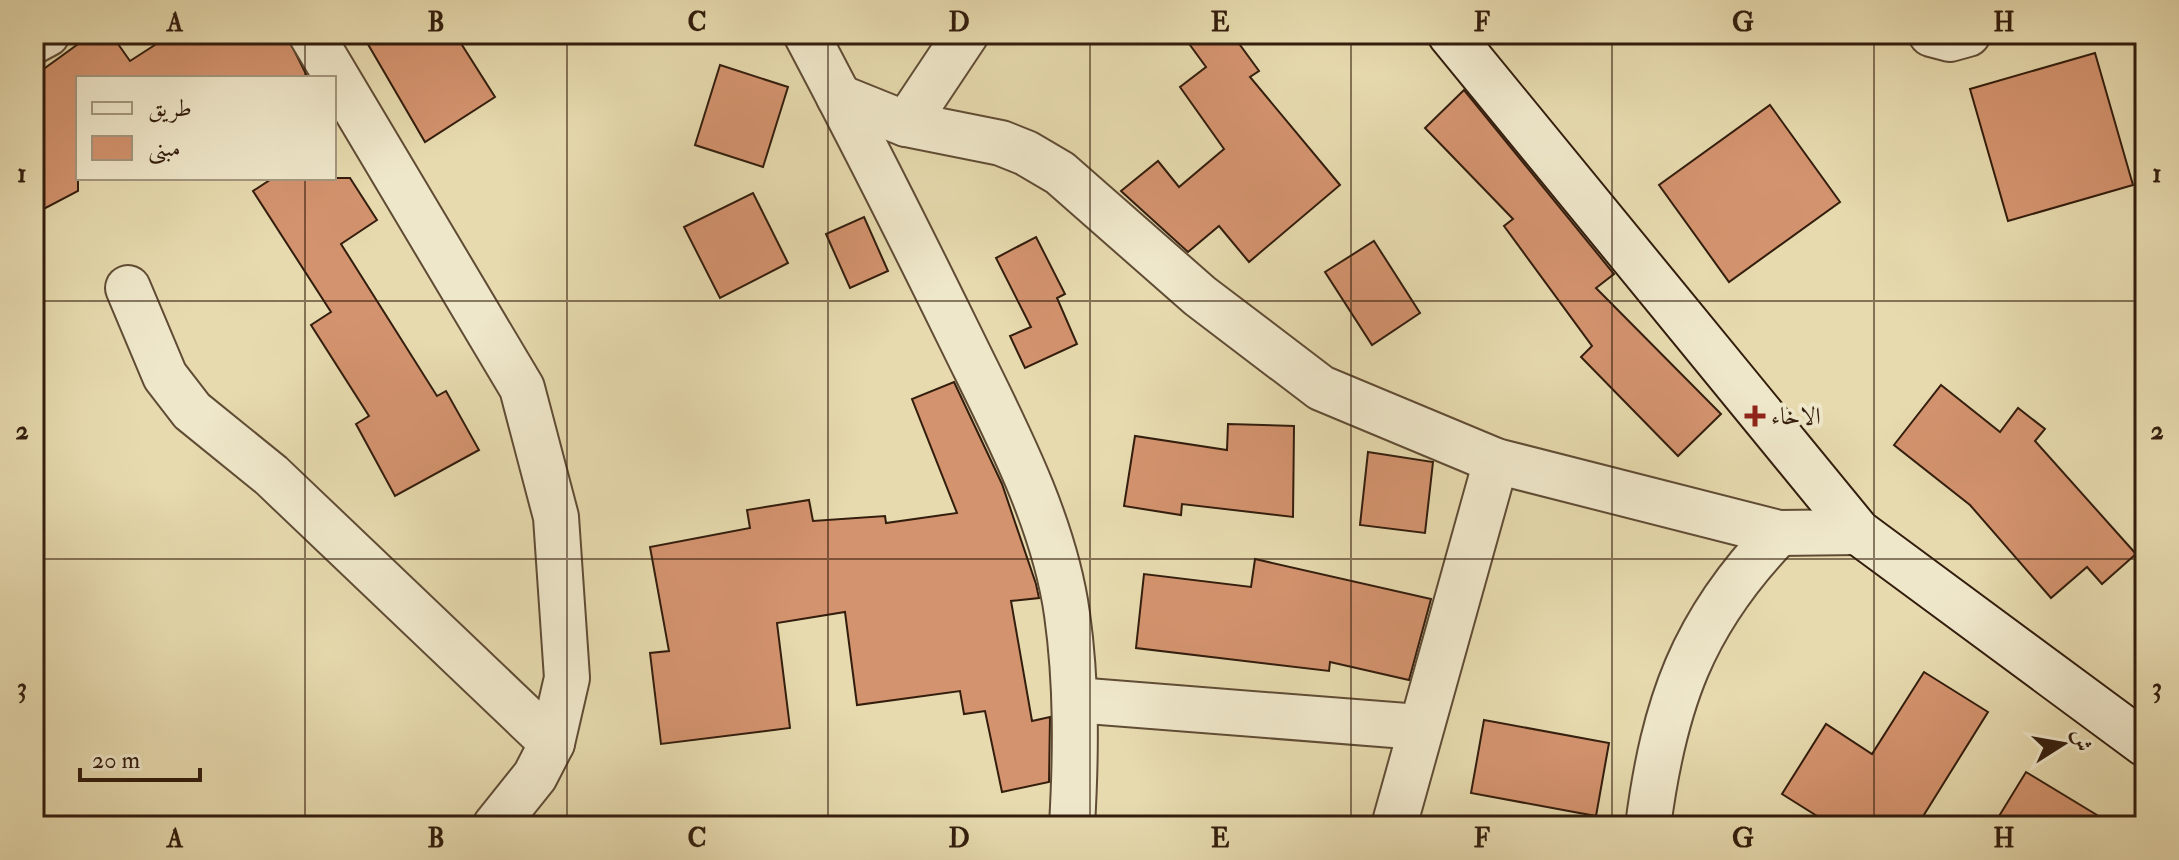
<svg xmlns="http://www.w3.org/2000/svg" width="2179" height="860" viewBox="0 0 2179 860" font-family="'IM FELL Double Pica',Amiri,serif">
	<rect width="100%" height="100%" fill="#e6daae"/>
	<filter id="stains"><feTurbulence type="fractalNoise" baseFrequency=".0025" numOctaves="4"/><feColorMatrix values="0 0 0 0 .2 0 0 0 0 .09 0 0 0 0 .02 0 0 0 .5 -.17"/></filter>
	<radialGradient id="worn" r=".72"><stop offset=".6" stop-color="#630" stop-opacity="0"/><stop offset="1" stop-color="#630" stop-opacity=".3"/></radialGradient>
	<g fill="#d3936e" stroke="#331d0d" stroke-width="2">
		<path d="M 92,34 L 111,34 L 130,61 L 172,34 L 286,34 L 308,78 L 78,78 L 78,191 L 34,214 L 34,76 Z"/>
		<path d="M 362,34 L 455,34 L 495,97 L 425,142 Z"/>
		<path d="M 1182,34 L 1232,34 L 1259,71 L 1250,77 L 1340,185 L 1249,262 L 1219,226 L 1188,252 L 1121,191 L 1158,161 L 1179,187 L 1224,149 L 1180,87 L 1206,67 Z"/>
		<path d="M 2095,53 L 2133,185 L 2008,221 L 1970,89 Z"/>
		<path d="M 720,65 L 788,87 L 763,167 L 695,145 Z"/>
		<path d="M 1464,90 L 1614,274 L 1596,288 L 1721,414 L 1678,456 L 1581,357 L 1592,346 L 1504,226 L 1513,219 L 1425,128 Z"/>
		<path d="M 1770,105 L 1840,202 L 1729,282 L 1659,185 Z"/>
		<path d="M 273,178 L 350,178 L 377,220 L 341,244 L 437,396 L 446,391 L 479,450 L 395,496 L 356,424 L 369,416 L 311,325 L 331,312 L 253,191 Z"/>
		<path d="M 753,193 L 788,263 L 720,298 L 684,227 Z"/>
		<path d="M 864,217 L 888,271 L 850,288 L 826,234 Z"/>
		<path d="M 1036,237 L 1065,294 L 1057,298 L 1077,344 L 1025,368 L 1010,336 L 1031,327 L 996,258 Z"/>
		<path d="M 1374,241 L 1420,313 L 1372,345 L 1325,272 Z"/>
		<path d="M 954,382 L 1002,484 L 1036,584 L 1039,598 L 1011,601 L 1032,721 L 1050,717 L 1049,782 L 1002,792 L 985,711 L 964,714 L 960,691 L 857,705 L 845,612 L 777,623 L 790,728 L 661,744 L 650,653 L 669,651 L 650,547 L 750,528 L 747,510 L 809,500 L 813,521 L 885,516 L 886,523 L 957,513 L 912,399 Z"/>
		<path d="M 1941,385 L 2000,432 L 2018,408 L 2045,429 L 2035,441 L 2136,554 L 2102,584 L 2087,567 L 2051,598 L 1970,505 L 1894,445 Z"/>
		<path d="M 1228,424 L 1294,426 L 1293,517 L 1182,504 L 1181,515 L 1124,506 L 1135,436 L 1227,450 Z"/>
		<path d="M 1368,452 L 1433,462 L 1425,533 L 1360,525 Z"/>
		<path d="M 1255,559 L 1431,599 L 1409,680 L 1330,662 L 1329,671 L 1136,648 L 1144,574 L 1251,587 Z"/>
		<path d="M 1924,672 L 1988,712 L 1917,826 L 1833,826 L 1782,794 L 1826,724 L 1872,754 Z"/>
		<path d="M 1484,720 L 1609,743 L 1596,816 L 1471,793 Z"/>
		<path d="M 2026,772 L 2115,826 L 1993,826 Z"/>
	</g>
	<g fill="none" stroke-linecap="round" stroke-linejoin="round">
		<defs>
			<g id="street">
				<path d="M 311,34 L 522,388 L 556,517 L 567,678 L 552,743 L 535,776 L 495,826"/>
				<path d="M 806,34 C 860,136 912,239 963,343 C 1004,427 1054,520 1067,614 C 1077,685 1076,755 1072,826"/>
				<path d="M 1931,34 L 1950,39 L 1968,34"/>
				<path d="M 34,41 L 47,34"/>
				<path d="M 839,97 L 906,124 L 1001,143 L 1026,153 L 1060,173 L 1200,296 L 1321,388 L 1496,461 L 1779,533 L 1858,532"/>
				<path d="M 906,124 L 966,34"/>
				<path d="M 128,288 L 165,376 L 192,411 L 271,475 L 552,743"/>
				<path d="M 1075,700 L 1419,727"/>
				<path d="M 1394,826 L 1496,461"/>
				<path d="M 1648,826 C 1664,704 1692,623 1779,533"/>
			</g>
			<path id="secondary" d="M 1450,34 L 1858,532 L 2145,744"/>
		</defs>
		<use href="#street" stroke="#604c35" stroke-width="48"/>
		<use href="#secondary" stroke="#331d0d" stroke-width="48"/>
		<use href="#street" stroke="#efe7ca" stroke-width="44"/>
		<use href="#secondary" stroke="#efe7ca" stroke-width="44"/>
	</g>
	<path fill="none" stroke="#331d0d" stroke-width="2" stroke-opacity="0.55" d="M 305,34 L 305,78M 567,34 L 567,826M 828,34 L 828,826M 1090,34 L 1090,826M 1351,34 L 1351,826M 1612,34 L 1612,826M 1874,34 L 1874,826M 305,178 L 305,826M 34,301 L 2145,301M 34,559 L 2145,559"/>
	<path fill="#8f2418" stroke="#efe7ca" stroke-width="3" d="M1751 404h8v8h8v8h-8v8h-8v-8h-8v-8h8z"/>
	<g text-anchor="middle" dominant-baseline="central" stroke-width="8" stroke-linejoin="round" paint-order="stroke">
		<g font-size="24" fill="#331d0d" stroke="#efe7ca" text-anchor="start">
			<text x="1771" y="416">الاخاء</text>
		</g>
	</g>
	<rect width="2179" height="860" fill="none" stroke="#e6daae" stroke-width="88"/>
	<rect x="76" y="76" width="260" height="104" fill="#efe7ca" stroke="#a4967e" stroke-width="2"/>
	<rect x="92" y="102" width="40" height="12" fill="#efe7ca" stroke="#a4967e" stroke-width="2"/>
	<text x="148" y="116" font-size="24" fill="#331d0d">طريق</text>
	<rect x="92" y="136" width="40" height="24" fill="#d3936e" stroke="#a4967e" stroke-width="2"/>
	<text x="148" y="156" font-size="24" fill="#331d0d">مبنى</text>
	<g transform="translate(2063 744) rotate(79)" stroke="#efe7ca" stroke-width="6" paint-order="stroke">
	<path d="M0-6L14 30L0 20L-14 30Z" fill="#331d0d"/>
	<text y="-12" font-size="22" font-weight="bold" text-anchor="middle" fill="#331d0d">ش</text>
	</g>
	<path d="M80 768v12h120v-12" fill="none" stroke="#331d0d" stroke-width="4"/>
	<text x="92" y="768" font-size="24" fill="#331d0d" stroke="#efe7ca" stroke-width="6" paint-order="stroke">20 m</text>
	<rect x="44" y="44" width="2091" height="772" fill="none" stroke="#331d0d" stroke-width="3"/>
	<g font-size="26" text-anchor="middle" font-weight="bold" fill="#331d0d">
		<text x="175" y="31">A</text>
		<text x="436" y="31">B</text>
		<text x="697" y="31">C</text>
		<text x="959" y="31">D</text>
		<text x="1220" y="31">E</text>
		<text x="1482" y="31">F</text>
		<text x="1743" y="31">G</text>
		<text x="2004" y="31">H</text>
		<text x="22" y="182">1</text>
		<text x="2157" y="182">1</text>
		<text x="22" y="439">2</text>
		<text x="2157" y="439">2</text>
		<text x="22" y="696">3</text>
		<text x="2157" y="696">3</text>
		<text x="175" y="847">A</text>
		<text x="436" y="847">B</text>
		<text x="697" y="847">C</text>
		<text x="959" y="847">D</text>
		<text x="1220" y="847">E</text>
		<text x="1482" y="847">F</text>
		<text x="1743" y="847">G</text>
		<text x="2004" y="847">H</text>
	</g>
	<rect width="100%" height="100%" filter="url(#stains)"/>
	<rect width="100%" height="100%" fill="url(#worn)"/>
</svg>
